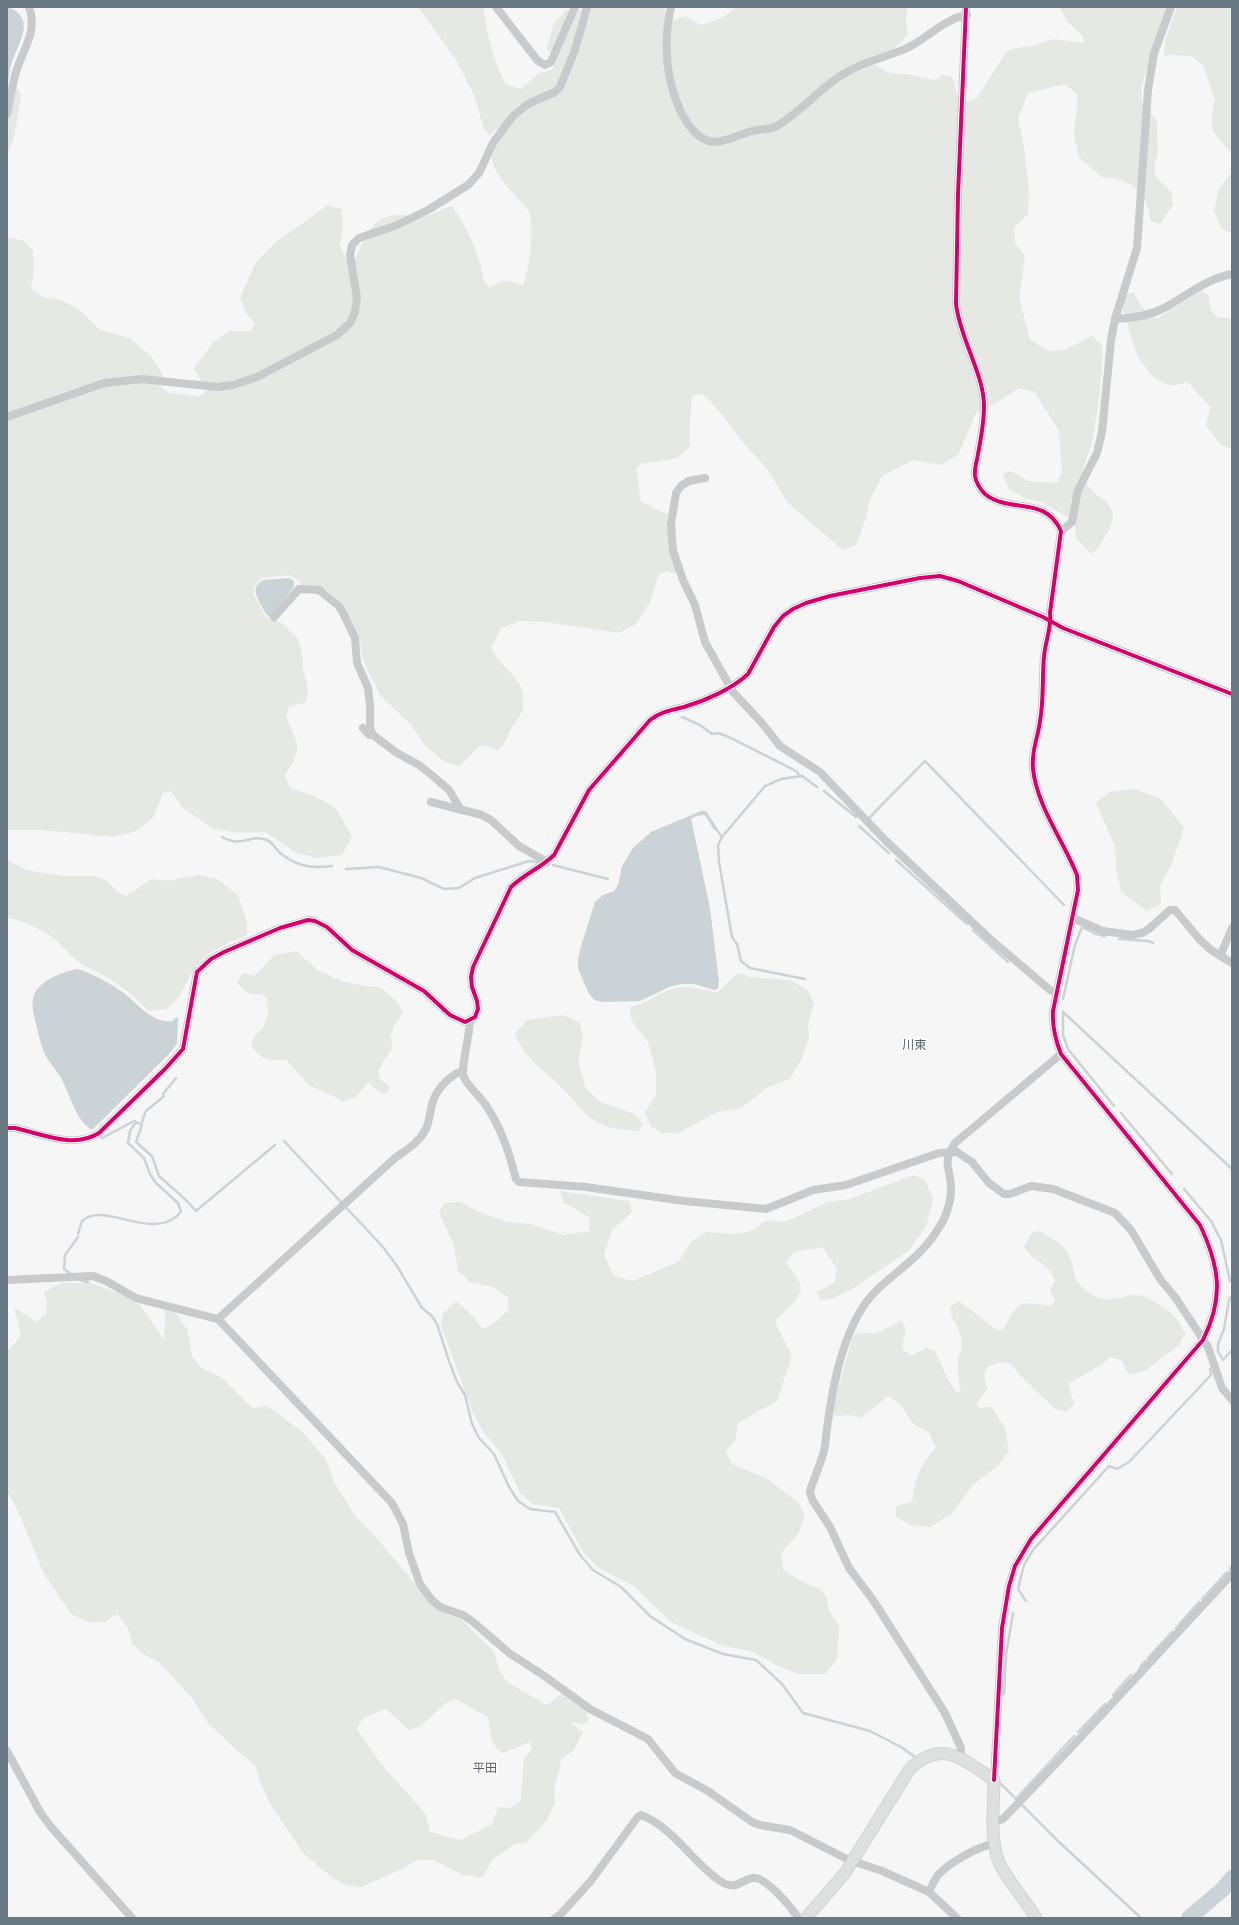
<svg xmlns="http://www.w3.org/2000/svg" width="1239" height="1925" viewBox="0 0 1239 1925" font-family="'Noto Sans','Noto Sans JP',sans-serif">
	<rect width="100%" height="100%" fill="#f6f6f6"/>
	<g fill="#e5e8e3" fill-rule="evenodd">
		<path d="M 418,7 L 483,7 C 487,36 493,57 505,84 L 521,89 L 539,73 L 552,70 L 556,58 L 547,49 L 554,23 L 566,10 L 579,10 L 592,7 L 665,7 L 665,13 L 671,21 L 686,16 L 701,25 L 718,20 L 738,7 L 908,7 L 906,20 L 908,35 L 892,50 L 873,56 L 873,64 L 890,73 L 911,75 L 935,80 L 943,75 L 952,76 L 958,97 L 969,101 L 977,98 L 1007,51 L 1021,47 L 1033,46 L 1053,39 L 1084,43 L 1083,36 L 1068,22 L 1059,7 L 1167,7 L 1141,88 L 1142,103 L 1157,122 L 1158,153 L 1154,165 L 1156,177 L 1171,192 L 1173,205 L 1160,224 L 1151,221 L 1146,201 L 1132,185 L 1115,178 L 1101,177 L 1079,157 L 1074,134 L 1078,95 L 1065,84 L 1028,93 L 1018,119 L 1024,147 L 1029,192 L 1028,214 L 1014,228 L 1015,243 L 1025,257 L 1019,297 L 1030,340 C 1036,343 1046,351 1053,351 C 1067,352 1080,341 1092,336 L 1102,345 C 1103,377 1098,409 1092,441 C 1091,449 1082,467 1083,473 C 1087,502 1127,497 1107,533 C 1102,541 1099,549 1091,554 L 1076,538 L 1075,526 L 1067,517 L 1044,503 L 1025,498 L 1009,489 L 1003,474 L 1011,471 L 1028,481 L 1057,483 L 1062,473 L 1059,431 L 1035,392 L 1019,388 L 996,403 L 976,413 L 958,455 L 941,465 L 913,460 L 882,476 L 870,499 L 866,518 L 856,545 L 843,550 L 788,503 L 767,469 L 741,440 L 715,406 L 703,394 L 692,395 L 690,423 L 690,446 L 677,458 L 640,464 L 636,469 L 641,501 L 661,512 L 675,515 L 675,541 L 681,565 L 675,574 L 667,571 L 659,574 L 650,602 L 635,625 L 619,633 L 546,622 L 520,621 L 501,628 L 491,648 C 503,672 530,680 522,710 C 521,716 515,723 511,729 C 506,737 505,746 497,751 L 488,746 L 480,745 L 460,766 L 443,761 L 424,744 L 411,725 L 380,695 L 363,660 L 360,641 L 350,617 L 338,599 L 325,589 L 302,585 L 298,580 L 289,575 L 262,578 L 254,586 L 253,593 L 265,616 L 269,619 L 282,623 L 298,639 L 302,653 L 303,669 L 308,690 L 306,702 L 289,707 L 286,717 C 299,747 303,746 285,775 L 290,788 L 314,796 L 336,808 L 352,837 L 342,855 L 316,858 L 295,852 L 265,832 L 237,833 L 212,828 L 182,807 L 171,791 L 163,793 L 153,818 L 134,832 L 113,837 L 43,830 L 7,830 L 7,238 L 23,240 L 33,251 L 34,271 L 31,288 L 43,297 L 61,300 L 80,310 L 100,330 L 129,338 L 152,357 L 162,374 L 160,386 L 168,393 L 199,396 L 206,391 L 194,368 L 213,343 L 229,331 L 250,331 L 255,324 L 246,313 L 240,298 L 255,264 L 276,242 L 328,205 L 341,209 L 343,223 L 340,245 L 347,262 L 355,259 C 367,236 371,215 401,215 C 408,215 419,218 426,216 C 435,214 442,208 452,206 C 464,223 474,243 480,263 C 483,273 481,281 490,288 C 503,277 508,282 523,285 C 529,270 535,226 529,212 C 527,207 521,202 517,198 C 510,189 492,171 492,159 C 492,150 498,141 502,134 L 496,129 L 490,135 L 484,129 L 474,95 L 455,58 Z"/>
		<path d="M 1177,7 L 1232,7 L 1232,154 L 1214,132 L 1211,122 L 1215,100 L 1203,65 L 1192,56 L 1164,55 L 1165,41 Z"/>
		<path d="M 16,86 L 21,96 L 15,134 L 7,156 L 7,111 Z"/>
		<path d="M 1232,172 L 1232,232 L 1231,233 L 1222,229 L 1214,210 L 1219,189 Z"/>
		<path d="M 1201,291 L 1208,295 L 1211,310 L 1217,317 L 1232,319 L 1232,449 L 1221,445 L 1206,426 L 1210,407 L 1188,382 L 1172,386 L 1153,377 L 1138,357 L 1123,311 L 1125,295 L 1133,292 L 1142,307 L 1156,319 Z"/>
		<path d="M 1135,789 L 1161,799 L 1184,828 L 1171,865 L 1160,885 L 1161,904 L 1147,911 L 1121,891 L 1116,867 L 1115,846 L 1096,803 L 1110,792 Z"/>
		<path d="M 7,860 L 26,870 L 64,876 L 94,876 L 106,880 L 117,892 L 126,896 L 152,879 L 169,881 L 197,875 L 217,879 L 238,895 L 247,923 L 247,935 C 228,943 205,952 193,971 C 183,987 183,995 167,1009 L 149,1011 L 130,993 L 104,975 L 81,964 L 51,936 L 27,923 L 7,917 Z"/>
		<path d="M 296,951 L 318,970 L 341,981 L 364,986 L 380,987 L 395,1000 L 403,1012 L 394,1025 L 391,1036 L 392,1048 L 378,1070 L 380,1079 L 390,1087 L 387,1094 L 378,1091 L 368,1082 L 356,1097 L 343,1101 L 309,1085 L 286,1060 C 268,1060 261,1061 251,1045 L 256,1034 L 262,1030 L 268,1015 L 267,999 L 261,994 C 249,996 244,991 237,982 L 243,973 L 255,976 L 274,955 Z"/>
		<path d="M 738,973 L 749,977 L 789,980 L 807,989 L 814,1003 L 808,1024 L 809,1038 L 801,1060 L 790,1079 L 768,1087 L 744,1106 L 736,1109 L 717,1112 L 678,1133 L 663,1133 L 651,1127 L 645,1112 L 656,1095 L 656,1071 L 648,1042 L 631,1020 L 630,1007 C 644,1004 654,997 667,991 C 683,983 701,989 717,993 Z"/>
		<path d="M 563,1015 L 579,1022 L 583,1036 L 578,1061 L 586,1089 L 600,1102 L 635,1114 L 643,1125 L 638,1131 C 625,1130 611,1129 599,1123 C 583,1115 575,1100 563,1089 C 543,1068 527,1063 515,1034 L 527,1020 Z"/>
		<path d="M 914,1175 L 925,1180 L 933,1199 L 926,1227 L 908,1251 L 852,1289 L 831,1299 L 820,1300 L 817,1292 L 834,1283 L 837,1269 L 823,1247 L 794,1252 L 786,1262 L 800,1283 L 801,1291 L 792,1305 L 776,1319 C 775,1328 788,1345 792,1355 L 777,1401 L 738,1423 L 735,1441 L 726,1451 L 732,1464 L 766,1478 L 799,1503 L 805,1517 L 798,1534 L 781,1553 L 783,1570 C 796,1577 804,1585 819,1588 L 827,1598 L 828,1609 L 839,1626 L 837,1660 L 825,1674 L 798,1674 L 774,1664 L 754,1652 L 721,1645 L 671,1622 L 634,1586 L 600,1569 L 583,1552 L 559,1508 L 532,1504 L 520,1493 L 503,1456 L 483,1431 L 473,1413 L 441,1326 L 443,1314 L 456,1301 L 467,1310 L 483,1329 L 495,1323 L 509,1309 L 508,1297 L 493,1287 L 470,1282 L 458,1271 L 454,1245 L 439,1213 L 444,1203 L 460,1202 L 479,1212 L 508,1222 L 531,1224 L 564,1235 L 589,1231 L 589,1217 L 564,1203 L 560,1191 L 629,1201 L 632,1212 L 612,1230 L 604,1255 L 614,1276 L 633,1281 L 678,1262 L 692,1241 L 706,1232 L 739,1234 L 753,1230 L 764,1221 L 785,1222 L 828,1202 L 849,1199 Z"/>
		<path d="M 1039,1231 C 1047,1236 1060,1241 1065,1249 C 1079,1269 1067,1281 1094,1296 C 1106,1303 1120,1297 1133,1295 C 1146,1293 1169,1310 1177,1320 C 1180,1323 1182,1329 1185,1333 L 1179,1345 L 1146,1370 L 1129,1375 L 1121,1360 L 1111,1357 L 1102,1364 L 1068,1384 L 1074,1403 L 1067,1412 L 1055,1409 L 1020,1375 L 1011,1364 L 999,1362 L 986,1368 L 984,1375 L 987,1389 L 976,1404 L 980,1409 L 991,1406 L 1005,1428 L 1009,1451 L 999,1465 L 973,1485 L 951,1514 L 930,1527 L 911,1525 L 896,1517 L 896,1506 L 912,1502 C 916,1478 919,1466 936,1448 L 929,1432 L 914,1425 L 901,1405 L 889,1396 L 860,1418 L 851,1415 L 835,1416 L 832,1409 L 853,1336 L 860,1333 L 878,1333 L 901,1321 L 906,1328 L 902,1348 L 911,1356 L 926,1348 L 934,1350 C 942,1364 947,1381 957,1393 L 961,1391 C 959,1381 957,1371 958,1360 C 959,1355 962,1350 962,1345 C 963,1330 950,1321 950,1307 L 959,1301 L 997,1330 L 1003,1329 C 1020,1301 1017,1301 1050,1306 L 1055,1301 L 1050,1290 L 1055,1281 C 1048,1261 1035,1264 1024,1247 L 1032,1232 Z"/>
		<path d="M 61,1283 L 91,1283 L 121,1294 L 140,1305 L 164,1340 L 166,1305 L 175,1312 L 187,1329 L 192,1356 L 201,1368 L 221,1377 L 252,1408 L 267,1406 L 303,1432 L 326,1460 L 333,1480 L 355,1516 L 376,1537 L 430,1602 L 442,1612 L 461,1619 L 494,1652 L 499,1669 L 507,1682 L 547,1705 L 562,1694 L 586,1711 L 588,1720 L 583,1724 L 572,1722 L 573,1725 L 583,1732 L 573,1751 L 561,1759 L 560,1769 L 554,1788 L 555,1803 L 547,1820 L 526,1843 L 515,1844 L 493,1859 L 482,1878 L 461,1874 L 434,1860 L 418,1860 L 404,1868 L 361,1887 L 348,1886 L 334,1879 L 304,1854 L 272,1807 L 260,1782 L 255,1765 L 241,1754 L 207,1722 L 193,1699 L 159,1662 L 143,1654 L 132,1643 L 128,1628 L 117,1614 L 106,1622 L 92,1623 L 71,1614 L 44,1574 L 21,1518 L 10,1495 L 7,1494 L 7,1352 L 21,1336 L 14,1307 L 36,1322 L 46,1314 L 47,1302 L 44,1292 ZM 456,1699 L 488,1717 C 490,1730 490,1746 503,1753 L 530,1742 L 532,1749 L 524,1758 L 521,1800 L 510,1808 L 498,1807 L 492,1824 L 461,1840 L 430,1832 L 425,1813 L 381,1764 L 357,1729 L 363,1718 L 386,1709 L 409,1730 L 421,1726 L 444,1704 Z"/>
	</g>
	<g fill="#cbd3d6">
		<path d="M 8,7 C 35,17 21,40 13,59 C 9,69 9,79 7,90 Z"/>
		<path d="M 289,578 L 294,581 L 294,587 L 271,616 L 268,617 C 264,610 253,595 256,587 C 257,584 261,582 263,580 Z"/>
		<path d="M 701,811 L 706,811 L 717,828 L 714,830 L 705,815 L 696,816 L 691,819 L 710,908 L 719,982 L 718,989 L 714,990 L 694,984 L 682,984 L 669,987 L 640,1001 L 603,1002 L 594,1000 L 588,992 L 578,968 L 578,960 L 581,946 L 595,902 L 603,895 L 614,891 L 618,885 L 622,866 L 633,848 L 651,832 Z"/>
		<path d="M 77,969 C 94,974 109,983 124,993 C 138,1004 153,1024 173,1021 L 176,1017 L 178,1018 L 177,1044 L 169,1054 L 92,1130 C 75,1119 71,1097 62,1080 C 57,1070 48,1062 44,1052 C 41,1045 39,1036 37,1028 C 35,1019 31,1008 33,998 C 37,981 62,972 77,969 Z"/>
	</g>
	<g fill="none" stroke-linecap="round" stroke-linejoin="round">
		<g stroke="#cbd3d6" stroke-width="2.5">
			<path d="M 682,717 L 700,725 L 712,734 L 718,733 L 729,737 L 796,771 L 800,776"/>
			<path d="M 824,791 L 856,817"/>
			<path d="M 870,819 L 869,818 L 925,761 L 1064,905"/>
			<path d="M 714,826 L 722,837"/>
			<path d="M 859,826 L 889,853"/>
			<path d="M 222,837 C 244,849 250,833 267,840 C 272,842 276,849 280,853 C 296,866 312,869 332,866"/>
			<path d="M 896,860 L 967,924"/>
			<path d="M 553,865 L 608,879"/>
			<path d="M 346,869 L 379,867 L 421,878 L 444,889 L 459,888 L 475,878 L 529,861 L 538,862"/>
			<path d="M 973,930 L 1008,962"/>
			<path d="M 1119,939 L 1148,941 L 1153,943"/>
			<path d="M 805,979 L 750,968 L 741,961 L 737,944 L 732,937 L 719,862 L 718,845 L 722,837 L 765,786 L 781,779 L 802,776 L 817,787"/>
			<path d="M 1063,999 L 1075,945 L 1082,927 L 1096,934 L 1105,936"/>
			<path d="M 1063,1012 L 1232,1169"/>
			<path d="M 1063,1012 L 1063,1035 L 1068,1049 L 1114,1106"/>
			<path d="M 163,1094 L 176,1078"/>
			<path d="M 146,1111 L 164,1096"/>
			<path d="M 1121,1113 L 1172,1174"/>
			<path d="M 142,1122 L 145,1113"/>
			<path d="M 100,1136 L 102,1138 L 134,1121 L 142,1125 L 136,1142 L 152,1156 L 159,1176 L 187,1201 L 196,1211 L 275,1145"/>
			<path d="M 284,1141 L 383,1247 L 397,1266 L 422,1308 L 432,1316 L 437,1324 L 449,1361 L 457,1382 L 465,1395 L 472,1424 L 479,1438 L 494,1454 L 509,1487 L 518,1501 L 530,1509 L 555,1512 L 580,1555 L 593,1570 L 621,1587 L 650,1616 L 685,1639 L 723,1654 L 756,1660 L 782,1684 L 803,1713 L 870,1731 L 901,1747 L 915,1757"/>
			<path d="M 1184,1189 L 1211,1221 L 1221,1240 L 1230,1281"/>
			<path d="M 78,1234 L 82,1221 C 104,1200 154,1244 181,1212 L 178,1203 L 156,1183 L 150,1174 L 144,1158 L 128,1143 L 130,1131 L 136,1122"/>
			<path d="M 71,1274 L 64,1269 L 65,1255 L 78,1237"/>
			<path d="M 80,1280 L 88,1282"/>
			<path d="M 1232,1296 L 1229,1300 L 1224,1329 L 1218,1344 L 1218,1351 L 1223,1360 L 1232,1350"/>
			<path d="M 1230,1569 L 1232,1566"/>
			<path d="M 1202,1599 L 1227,1572"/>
			<path d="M 1026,1601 L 1018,1589 L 1024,1565 L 1033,1550 L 1109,1466 L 1117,1469 L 1129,1462 L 1211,1375 L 1210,1369"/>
			<path d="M 1176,1628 L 1199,1602"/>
			<path d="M 1148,1658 L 1172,1632"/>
			<path d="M 1140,1667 L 1145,1661"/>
			<path d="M 1004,1694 L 1006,1655 L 1013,1613"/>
			<path d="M 1113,1695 L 1131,1675"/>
			<path d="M 1078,1732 L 1105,1704"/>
			<path d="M 998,1781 L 1058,1841 L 1141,1918"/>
			<path d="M 1016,1799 L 1074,1736"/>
		</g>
		<path stroke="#cbd3d6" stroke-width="16" d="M 1189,1918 L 1223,1889 L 1232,1878"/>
		<defs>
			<path id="secondary" d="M 806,1918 L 845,1873 L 909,1770 C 941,1738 963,1759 994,1780 C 994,1807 988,1847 1003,1870 C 1013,1887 1026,1901 1036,1918"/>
		</defs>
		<use href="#secondary" stroke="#d2d3d4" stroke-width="13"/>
		<g stroke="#c9cacb" stroke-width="8">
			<path d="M 496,7 L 538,61 L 545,65 L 551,62 L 575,7"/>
			<path d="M 671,7 C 663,43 665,76 680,110 C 686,123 698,141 714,142 C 726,142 741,134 752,131 C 759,129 770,130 775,127 C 802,112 821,86 847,72 C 867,60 889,57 909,47 C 929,37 944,19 967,15"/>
			<path d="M 966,7 L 958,194 L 956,304 C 960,339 984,374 984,406 C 984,423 981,438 978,454 C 977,461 974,469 975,476 C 976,482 980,489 985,494 C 1010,514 1045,495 1061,531 L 1050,613 C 1052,627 1045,642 1044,657 C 1042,678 1044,700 1040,721 C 1038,738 1031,751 1033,769 C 1037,806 1063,840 1077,875 L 1078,890 L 1053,1011 C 1052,1027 1055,1039 1061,1054 L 1200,1225 C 1220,1267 1224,1298 1203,1340 L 1031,1539 L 1015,1566 L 1009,1586 L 1002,1628 L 994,1780"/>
			<path d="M 7,114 C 10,100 12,85 16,72 C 23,49 38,31 29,7"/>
			<path d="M 1115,319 C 1132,318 1150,316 1166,307 C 1188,295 1206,279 1232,274"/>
			<path d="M 7,417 L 104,383 L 142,379 L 217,387 L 233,385 L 257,377 L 337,335 L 350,323 L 355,312 L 357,298 L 350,255 L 352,245 L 359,238 L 395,226 L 428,210 L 468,185 L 479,173 L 493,143 L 513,116 L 528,104 L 555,92 L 560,87 L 575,50 L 587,7"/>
			<path d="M 705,478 L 689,481 L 681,486 L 676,493 L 671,524 L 673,551 L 683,580 L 695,605 L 705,642 L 733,692 L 761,722 L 780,746 L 820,772 L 886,841 L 989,938 L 1050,990 L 1057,993"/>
			<path d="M 1061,531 L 1072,522 L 1078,490 L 1097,453 L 1102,432 L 1111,340 L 1115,319 L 1137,248 L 1148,90 L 1154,53 L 1171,7"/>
			<path d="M 274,617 L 299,589 L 319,590 L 339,606 L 345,617 L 355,638 L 357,663 L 368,688 L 370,705 L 370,728 L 373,735 L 397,753 L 419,765 L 434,777 L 449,790 L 461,810"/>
			<path d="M 363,728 L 369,735 L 373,735"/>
			<path d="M 431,802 L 482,815 L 491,820 L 519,846 L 547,862"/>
			<path d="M 1073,918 L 1103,931 L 1132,935 L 1142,933 L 1149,929 L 1170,910 L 1175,910 L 1200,940 L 1211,950 L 1232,963"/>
			<path d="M 1220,956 L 1232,928"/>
			<path d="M 470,1020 C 470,1034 460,1071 464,1077 C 468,1087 479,1095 485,1104 C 501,1127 509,1152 516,1179 L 519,1182 L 586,1187 L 684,1201 L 766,1209 L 813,1190 L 846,1185 L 939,1153 L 957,1152 L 972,1162 L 989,1183 L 1004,1194 L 1010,1194 L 1031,1186 L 1053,1189 L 1115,1213 L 1131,1230 L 1160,1279 L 1175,1297 L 1208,1347 L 1222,1388 L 1232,1400"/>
			<path d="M 7,1128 L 15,1128 C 42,1134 74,1149 99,1133 L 165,1069 L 183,1049 L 197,972 L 211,959 L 224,952 L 280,928 L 308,920 L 315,921 L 327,927 L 352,950 L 424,991 L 450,1015 L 465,1022 L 475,1017 L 478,1009 L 477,1001 L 472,987 L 471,977 L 473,967 L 511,887 C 524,874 541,868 554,855 L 589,790 L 650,720 C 660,712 671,710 684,707 C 705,701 732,689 748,674 L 774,627 L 783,616 L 793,609 L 806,603 L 830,596 L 920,578 L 940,576 L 958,581 L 1043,617 L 1063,628 L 1232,694"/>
			<path d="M 7,1280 L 93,1276 L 106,1281 L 136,1298 L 218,1319 L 392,1503 L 403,1524 L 409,1553 L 420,1584 L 431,1599 L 440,1607 L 463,1615 L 472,1621 L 509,1653 L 543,1675 L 590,1709 L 648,1739 L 675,1773 L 708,1791 L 752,1822 L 760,1825 L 790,1830 L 847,1859 L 882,1871 L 929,1892 L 957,1918"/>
			<path d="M 218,1319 L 395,1158 C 407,1149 418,1144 426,1129 C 430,1120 430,1110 433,1101 C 438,1088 449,1076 462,1071"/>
			<path d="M 7,1751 L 40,1812 L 51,1827 L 132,1918"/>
			<path d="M 961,1758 L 961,1748 L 945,1713 L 873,1600 L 849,1568 L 830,1527 L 813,1501 L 810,1493 L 811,1488 C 815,1475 824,1457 825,1445 C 830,1401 838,1348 861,1310 C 876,1285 901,1272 921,1251 C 930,1242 938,1230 944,1219 C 948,1210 951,1199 951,1189 C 951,1168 941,1164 955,1143 L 1061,1054"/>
			<path d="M 994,1822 L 1003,1819 L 1068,1751 L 1232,1574"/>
			<path d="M 929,1892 C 932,1886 934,1880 938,1875 C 949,1863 978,1846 994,1844"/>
			<path d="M 555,1918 L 560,1915 L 590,1882 L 637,1818 L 641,1815 C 673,1827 692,1862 720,1881 C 737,1892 740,1879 754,1878 C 766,1877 792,1908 798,1918"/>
		</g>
		<use href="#secondary" stroke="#dedfdf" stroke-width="11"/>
		<defs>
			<g id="cycleway">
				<path d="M 966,7 L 958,194 L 956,304 C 960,339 984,374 984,406 C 984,423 981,438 978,454 C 977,461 974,469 975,476 C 976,482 980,489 985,494 C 1010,514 1045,495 1061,531 L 1050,613 C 1052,627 1045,642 1044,657 C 1042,678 1044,700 1040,721 C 1038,738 1031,751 1033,769 C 1037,806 1063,840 1077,875 L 1078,890 L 1053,1011 C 1052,1027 1055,1039 1061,1054 L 1200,1225 C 1220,1267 1224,1298 1203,1340 L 1031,1539 L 1015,1566 L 1009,1586 L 1002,1628 L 994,1780"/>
				<path d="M 7,1128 L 15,1128 C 42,1134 74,1149 99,1133 L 165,1069 L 183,1049 L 197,972 L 211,959 L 224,952 L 280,928 L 308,920 L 315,921 L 327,927 L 352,950 L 424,991 L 450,1015 L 465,1022 L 475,1017 L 478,1009 L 477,1001 L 472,987 L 471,977 L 473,967 L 511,887 C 524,874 541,868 554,855 L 589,790 L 650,720 C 660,712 671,710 684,707 C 705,701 732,689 748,674 L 774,627 L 783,616 L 793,609 L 806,603 L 830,596 L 920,578 L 940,576 L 958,581 L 1043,617 L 1063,628 L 1232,694"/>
			</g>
		</defs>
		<use href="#cycleway" stroke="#fff" stroke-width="6"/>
		<use href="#cycleway" stroke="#d6006c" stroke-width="4"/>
	</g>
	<g text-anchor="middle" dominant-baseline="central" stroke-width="4" stroke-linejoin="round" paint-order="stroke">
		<g font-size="12" fill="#566269" stroke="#fff">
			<text x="914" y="1044">川東</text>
			<text x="485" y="1767">平田</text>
		</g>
	</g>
	<rect width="1239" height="1925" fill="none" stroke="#687984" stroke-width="16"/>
</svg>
